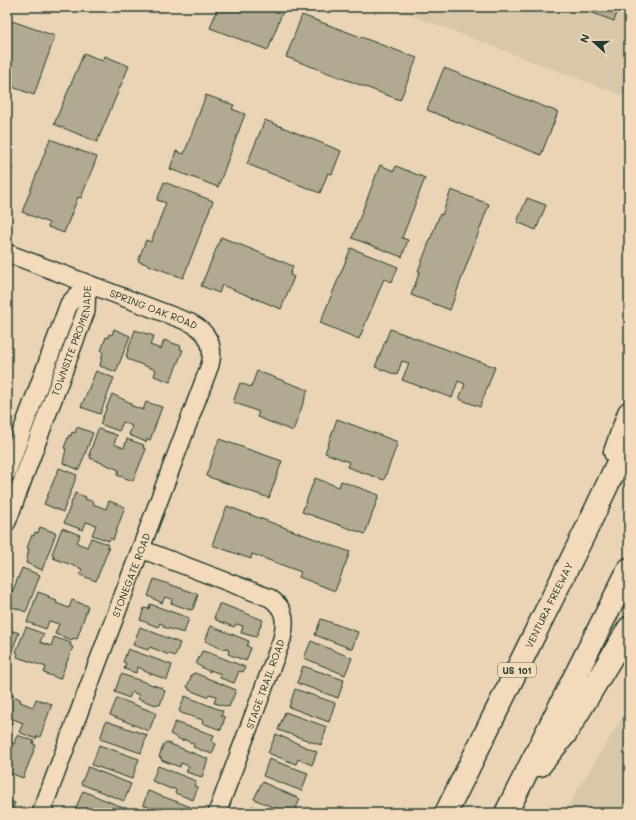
<svg xmlns="http://www.w3.org/2000/svg" width="636" height="820" viewBox="0 0 636 820" font-family="Mali,sans-serif">
	<rect width="100%" height="100%" fill="#ead4b5"/>
	<filter id="ink" filterUnits="userSpaceOnUse"><feTurbulence type="fractalNoise" baseFrequency=".025" numOctaves="2"/><feDisplacementMap in="SourceGraphic" scale="8" xChannelSelector="R" yChannelSelector="G"/><feConvolveMatrix kernelMatrix="1 2 1 2 8 2 1 2 1" color-interpolation-filters="sRGB"/></filter>
	<g filter="url(#ink)">
		<g fill="#d9c7aa">
			<path d="M 389,7 L 629,7 L 629,98 Z"/>
			<path d="M 629,706 L 629,813 L 563,813 Z"/>
		</g>
		<g fill="#b1aa90" stroke="#1f3d34">
			<path d="M 218,7 L 284,8 L 268,50 L 210,28 Z"/>
			<path d="M 577,7 L 619,7 L 614,21 Z"/>
			<path d="M 302,15 L 417,58 L 400,100 L 286,57 Z"/>
			<path d="M 12,21 L 55,36 L 34,95 L 7,85 L 7,36 Z"/>
			<path d="M 84,53 L 103,61 L 105,56 L 129,66 L 97,142 L 54,124 Z"/>
			<path d="M 444,68 L 558,112 L 541,155 L 427,110 Z"/>
			<path d="M 206,95 L 234,105 L 232,109 L 245,114 L 218,187 L 170,169 L 176,151 L 184,154 Z"/>
			<path d="M 265,120 L 341,151 L 332,174 L 328,173 L 320,193 L 247,164 Z"/>
			<path d="M 50,139 L 97,157 L 81,198 L 78,197 L 64,233 L 48,227 L 49,223 L 22,212 Z"/>
			<path d="M 380,165 L 394,171 L 396,166 L 425,178 L 402,238 L 408,240 L 402,257 L 352,238 Z"/>
			<path d="M 7,167 L 13,169 L 7,185 Z"/>
			<path d="M 164,182 L 213,201 L 183,278 L 138,261 L 146,240 L 151,242 L 166,203 L 157,200 Z"/>
			<path d="M 451,190 L 489,204 L 450,310 L 411,295 L 420,271 L 418,271 L 440,214 L 442,215 Z"/>
			<path d="M 527,198 L 546,205 L 536,230 L 517,222 Z"/>
			<path d="M 221,237 L 293,266 L 290,275 L 294,277 L 281,309 L 222,285 L 219,293 L 201,286 Z"/>
			<path d="M 351,248 L 398,267 L 392,282 L 384,279 L 359,339 L 320,323 Z"/>
			<path d="M 114,329 L 130,336 L 116,372 L 100,366 L 103,352 L 101,351 L 106,337 L 108,338 L 109,334 L 112,335 Z"/>
			<path d="M 390,329 L 495,367 L 480,407 L 459,399 L 465,384 L 458,381 L 452,398 L 402,380 L 409,363 L 402,361 L 397,375 L 375,367 Z"/>
			<path d="M 135,330 L 154,336 L 150,345 L 161,349 L 164,340 L 181,346 L 180,349 L 183,350 L 170,382 L 154,376 L 156,370 L 127,359 L 128,356 L 126,356 Z"/>
			<path d="M 96,371 L 114,378 L 100,414 L 81,407 Z"/>
			<path d="M 257,371 L 308,390 L 293,431 L 257,417 L 259,412 L 233,402 L 240,383 L 251,387 Z"/>
			<path d="M 112,394 L 131,403 L 130,405 L 143,410 L 146,402 L 162,407 L 150,440 L 147,439 L 146,442 L 129,435 L 132,426 L 123,422 L 119,431 L 100,424 Z"/>
			<path d="M 337,419 L 398,442 L 384,480 L 347,467 L 349,462 L 325,453 Z"/>
			<path d="M 77,427 L 93,433 L 79,470 L 63,463 L 66,449 L 64,448 L 69,435 L 71,436 L 72,432 L 75,433 Z"/>
			<path d="M 98,429 L 117,435 L 114,444 L 124,448 L 127,439 L 144,445 L 143,448 L 146,449 L 133,481 L 117,475 L 119,470 L 90,458 L 91,455 L 89,455 Z"/>
			<path d="M 219,439 L 282,461 L 269,498 L 206,476 Z"/>
			<path d="M 59,468 L 77,475 L 63,512 L 44,504 Z"/>
			<path d="M 315,478 L 339,487 L 341,481 L 379,495 L 365,534 L 302,512 Z"/>
			<path d="M 75,493 L 86,497 L 85,499 L 94,502 L 93,504 L 106,509 L 109,501 L 125,507 L 113,540 L 110,538 L 109,541 L 92,535 L 96,525 L 86,522 L 83,530 L 64,523 Z"/>
			<path d="M 227,506 L 350,552 L 335,591 L 299,577 L 301,572 L 252,554 L 251,559 L 212,545 Z"/>
			<path d="M 40,527 L 56,533 L 42,570 L 26,563 L 29,549 L 27,548 L 32,535 L 34,536 L 35,532 L 38,533 Z"/>
			<path d="M 62,528 L 80,535 L 77,543 L 87,547 L 91,538 L 108,544 L 107,547 L 109,548 L 96,581 L 80,575 L 82,569 L 53,558 L 54,555 L 52,554 Z"/>
			<path d="M 22,568 L 40,575 L 26,612 L 7,605 Z"/>
			<path d="M 154,579 L 195,593 L 198,595 L 193,609 L 190,610 L 171,603 L 172,599 L 165,597 L 162,603 L 148,596 Z"/>
			<path d="M 38,592 L 49,596 L 48,598 L 57,601 L 56,603 L 69,608 L 72,600 L 88,606 L 77,639 L 73,638 L 72,640 L 55,634 L 59,624 L 49,621 L 46,629 L 27,622 Z"/>
			<path d="M 150,604 L 189,618 L 184,633 L 163,627 L 164,625 L 160,623 L 158,627 L 140,620 L 144,608 L 149,609 Z"/>
			<path d="M 219,604 L 222,604 L 263,620 L 256,637 L 241,633 L 243,626 L 236,624 L 234,627 L 216,620 L 216,618 L 214,618 Z"/>
			<path d="M 321,619 L 358,632 L 352,649 L 315,635 Z"/>
			<path d="M 211,626 L 249,641 L 247,646 L 251,648 L 246,661 L 228,654 L 229,650 L 225,648 L 224,650 L 205,641 Z"/>
			<path d="M 26,627 L 44,634 L 40,642 L 51,646 L 54,637 L 71,643 L 70,646 L 73,647 L 60,679 L 44,673 L 46,667 L 17,657 L 18,653 L 16,652 Z"/>
			<path d="M 140,627 L 180,643 L 175,656 L 170,654 L 169,655 L 150,647 L 148,650 L 133,645 Z"/>
			<path d="M 7,629 L 19,633 L 7,663 Z"/>
			<path d="M 311,641 L 352,658 L 345,675 L 304,658 Z"/>
			<path d="M 128,649 L 172,665 L 167,680 L 144,671 L 144,670 L 138,667 L 136,673 L 124,669 L 126,663 L 123,662 Z"/>
			<path d="M 202,651 L 210,653 L 245,667 L 243,672 L 239,671 L 234,683 L 220,678 L 221,674 L 210,670 L 210,672 L 196,664 Z"/>
			<path d="M 303,666 L 344,680 L 338,698 L 297,683 Z"/>
			<path d="M 195,673 L 236,690 L 229,707 L 214,703 L 216,696 L 209,694 L 207,697 L 189,690 L 189,688 L 187,687 L 192,674 Z"/>
			<path d="M 121,674 L 162,688 L 165,691 L 160,705 L 157,704 L 156,705 L 138,699 L 139,695 L 132,692 L 129,698 L 115,692 Z"/>
			<path d="M 295,689 L 335,703 L 329,722 L 289,707 Z"/>
			<path d="M 7,692 L 21,700 L 20,702 L 33,707 L 36,699 L 52,704 L 40,737 L 37,736 L 36,739 L 19,732 L 23,723 L 13,719 L 9,728 L 7,727 Z"/>
			<path d="M 185,696 L 223,711 L 221,716 L 225,717 L 221,730 L 202,723 L 203,720 L 181,713 L 179,711 Z"/>
			<path d="M 117,698 L 156,713 L 149,731 L 110,715 Z"/>
			<path d="M 285,712 L 327,727 L 321,745 L 278,730 Z"/>
			<path d="M 106,721 L 147,735 L 141,753 L 100,739 Z"/>
			<path d="M 175,722 L 214,735 L 212,742 L 216,744 L 212,754 L 193,747 L 194,744 L 183,739 L 183,741 L 170,734 Z"/>
			<path d="M 276,734 L 317,752 L 312,765 L 298,759 L 296,764 L 268,753 Z"/>
			<path d="M 17,735 L 34,741 L 33,744 L 36,745 L 23,778 L 7,772 L 9,766 L 7,765 L 7,742 L 14,744 Z"/>
			<path d="M 164,743 L 168,743 L 208,759 L 202,777 L 186,772 L 189,766 L 181,763 L 180,767 L 161,760 L 162,758 L 159,757 Z"/>
			<path d="M 99,745 L 139,759 L 132,779 L 92,765 Z"/>
			<path d="M 269,759 L 308,773 L 302,791 L 263,776 Z"/>
			<path d="M 158,766 L 196,781 L 194,786 L 198,787 L 193,800 L 175,793 L 176,790 L 172,788 L 171,789 L 152,781 Z"/>
			<path d="M 88,767 L 131,784 L 124,801 L 81,784 Z"/>
			<path d="M 262,782 L 300,799 L 294,813 L 286,813 L 254,799 Z"/>
			<path d="M 83,791 L 122,807 L 119,813 L 83,813 L 75,810 Z"/>
			<path d="M 148,791 L 191,807 L 188,813 L 164,813 L 148,808 L 148,807 L 143,805 Z"/>
			<path d="M 7,800 L 15,803 L 11,813 L 7,813 Z"/>
			<path d="M 252,806 L 272,813 L 250,813 Z"/>
		</g>
		<g fill="none" stroke-linecap="round" stroke-linejoin="round">
			<defs>
				<g id="street">
					<path id="s1" d="M 7,253 L 191,323 C 208,332 215,346 210,365 L 41,813"/>
					<path d="M 7,472 L 69,304 L 87,284"/>
					<path id="s2" d="M 7,522 L 86,311 L 87,284"/>
					<path d="M 141,549 L 270,598 C 286,609 286,621 282,639 L 217,813"/>
				</g>
				<g id="highway">
					<path d="M 615,452 L 629,413"/>
					<path d="M 540,765 L 566,733 L 629,628"/>
					<path id="s3" d="M 446,813 L 588,526 L 629,439"/>
					<path d="M 506,813 L 629,569"/>
				</g>
			</defs>
			<use href="#street" stroke="#1f3d34" stroke-width="20"/>
			<use href="#highway" stroke="#1f3d34" stroke-width="25"/>
			<use href="#street" stroke="#f2daba" stroke-width="17"/>
			<use href="#highway" stroke="#f2daba" stroke-width="22"/>
		</g>
	</g>
	<g text-anchor="middle" dominant-baseline="central" stroke-width="3" stroke-linejoin="round" paint-order="stroke">
		<rect fill="#f2daba" stroke="#5e6c5c" stroke-width="1" x="498" y="663" width="38" height="14" rx="3"/>
		<g font-size="9" font-weight="bold" fill="#1f3d34">
			<text x="517" y="670">US 101</text>
		</g>
		<g font-size="10" fill="#1f3d34" stroke="#f2daba">
			<text stroke="none"><textPath href="#s1" startOffset="157">SPRING OAK ROAD</textPath></text>
			<text stroke="none"><textPath href="#s2" startOffset="193">TOWNSITE PROMENADE</textPath></text>
			<text transform="translate(131 575) rotate(-69)">STONEGATE ROAD</text>
			<text stroke="none"><textPath href="#s3" startOffset="232">VENTURA FREEWAY</textPath></text>
			<text transform="translate(265 684) rotate(-70)">STAGE TRAIL ROAD</text>
		</g>
	</g>
	<rect width="636" height="820" fill="none" stroke="#f2daba" stroke-width="24"/>
	<rect x="12" y="12" width="612" height="796" fill="none" stroke="#1f3d34" stroke-width="1.5" filter="url(#ink)"/>
	<g transform="translate(594 42) rotate(291)" stroke="#f2daba" stroke-width="3" paint-order="stroke">
	<path d="M0-3L7 15L0 10L-7 15Z" fill="#1f3d34"/>
	<text y="-6" font-size="11" font-weight="bold" text-anchor="middle" fill="#1f3d34">N</text>
	</g>
</svg>
